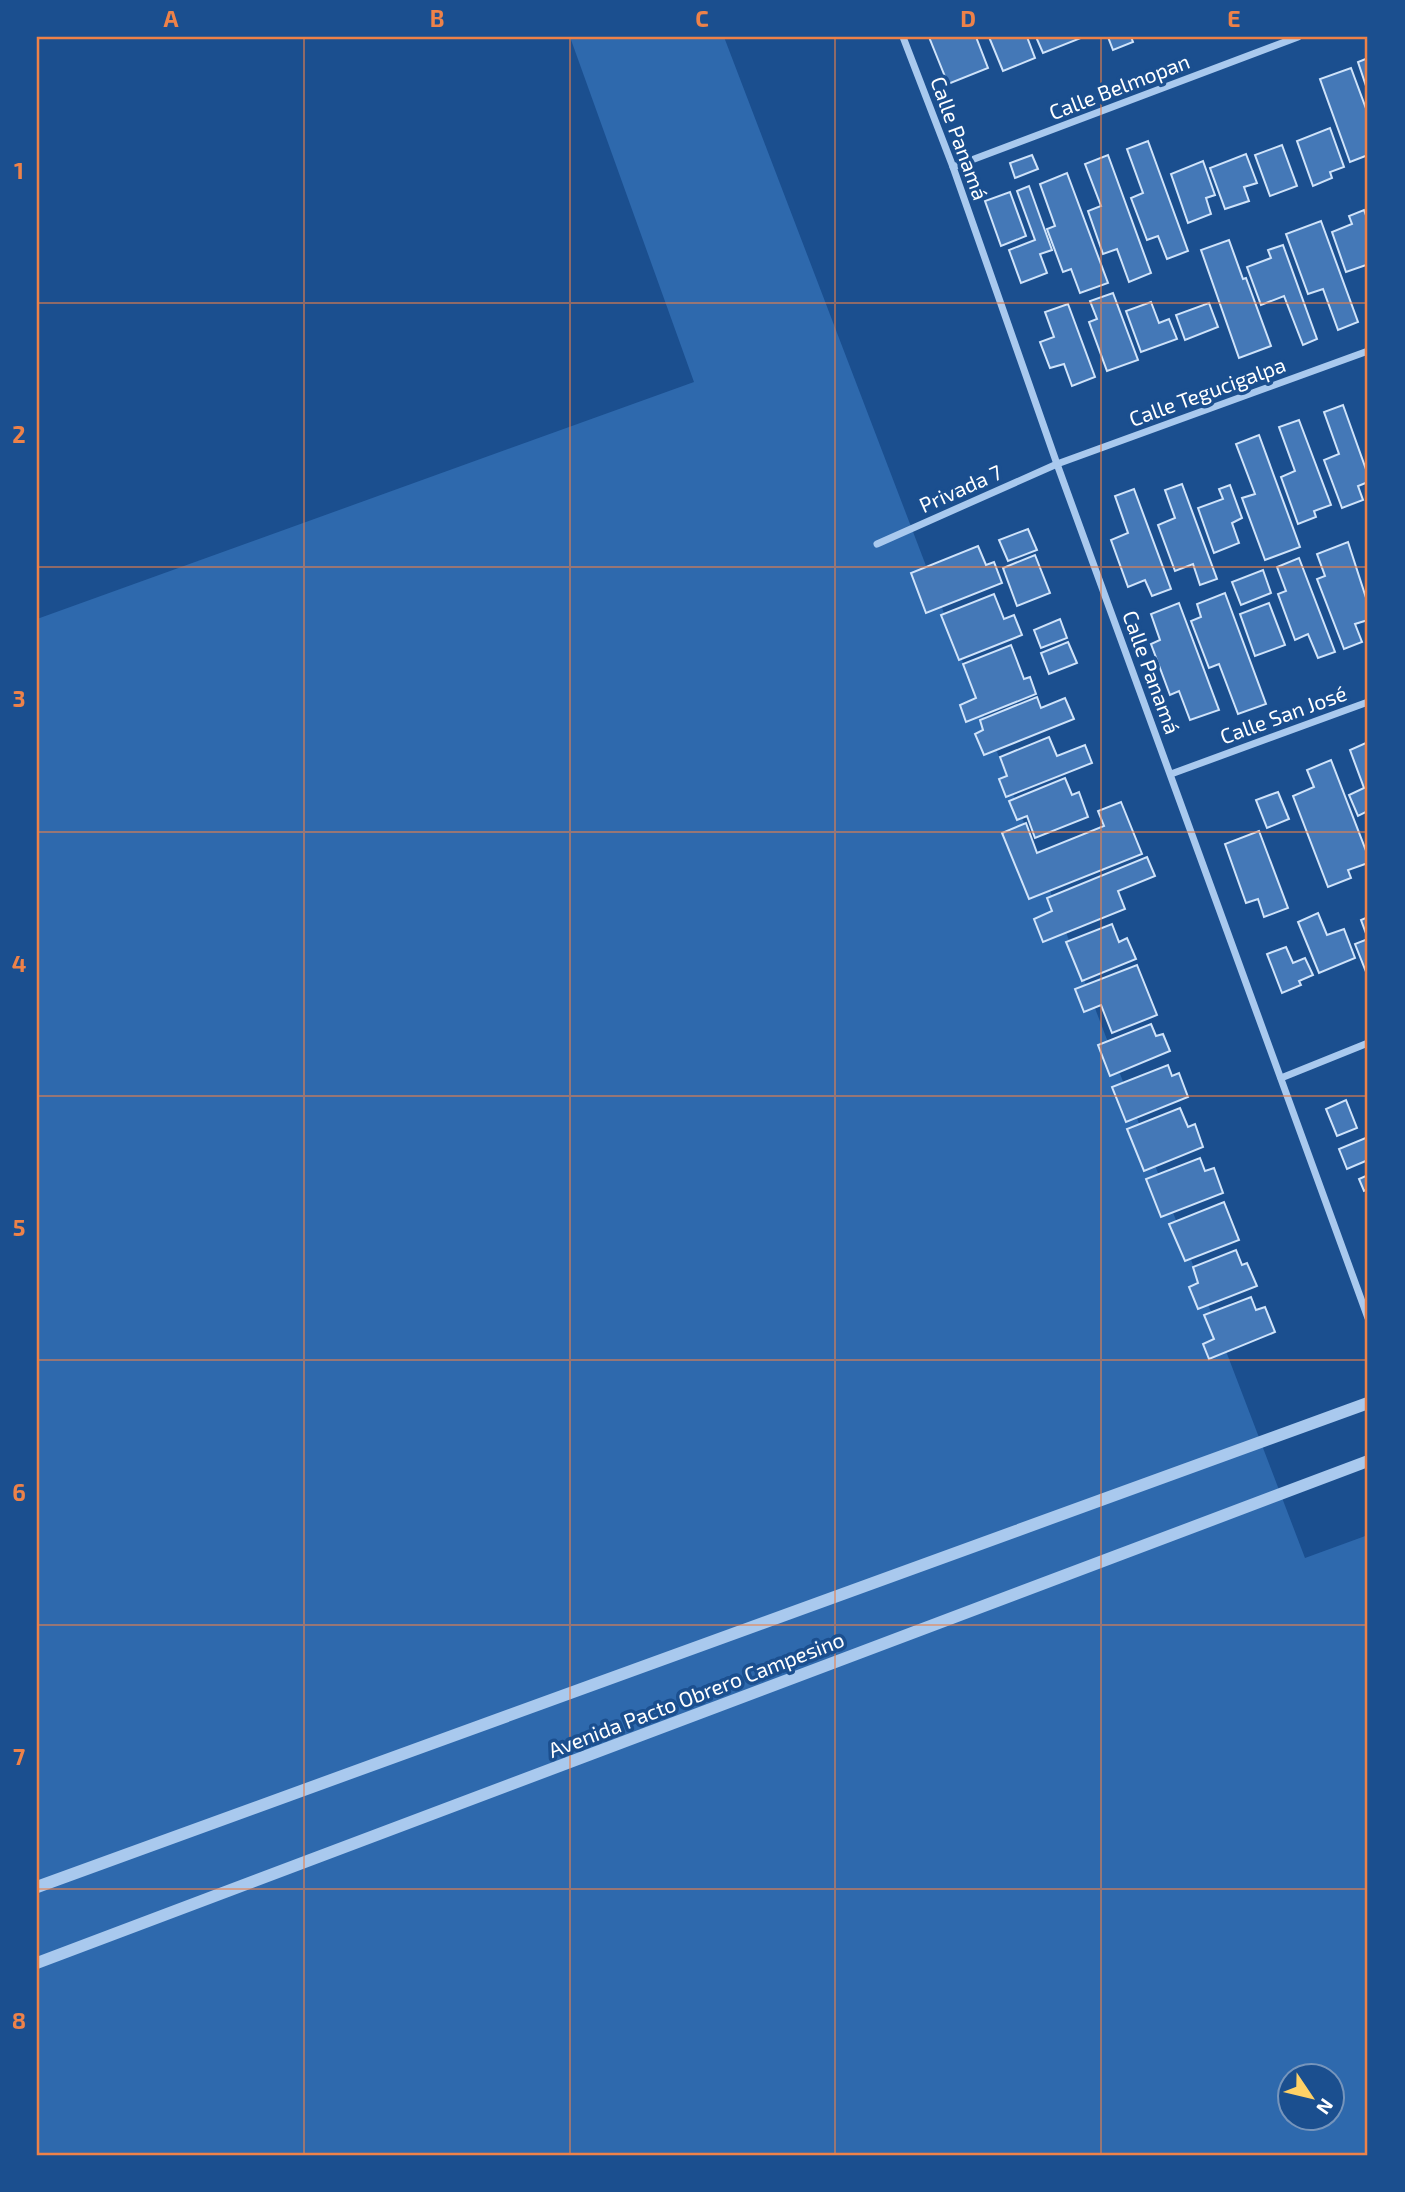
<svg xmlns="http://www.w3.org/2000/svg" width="1405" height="2192" viewBox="0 0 1405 2192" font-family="'Exo 2',sans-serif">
	<rect width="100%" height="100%" fill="#1b4f8f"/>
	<path fill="#2e69ad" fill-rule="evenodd" d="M 570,37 L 724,37 L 1305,1558 L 1368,1535 L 1368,2155 L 37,2155 L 37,619 L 694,382 ZM 1290,2076 L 1332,2076 L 1332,2118 L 1290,2118 Z"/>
	<g fill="#4478b7" stroke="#cfe3fa" stroke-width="2">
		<path d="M 929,37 L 976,37 L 988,68 L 948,84 Z"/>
		<path d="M 989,37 L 1027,37 L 1035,58 L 1003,71 Z"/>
		<path d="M 1036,37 L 1080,37 L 1081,38 L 1043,53 Z"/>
		<path d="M 1108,37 L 1131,37 L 1133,42 L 1113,50 Z"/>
		<path d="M 1368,58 L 1368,92 L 1358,62 Z"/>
		<path d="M 1351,68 L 1368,114 L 1368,155 L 1350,162 L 1320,79 Z"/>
		<path d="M 1330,128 L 1344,167 L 1330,172 L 1332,178 L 1313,186 L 1297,141 Z"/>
		<path d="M 1148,141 L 1188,251 L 1167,259 L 1158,236 L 1147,240 L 1131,198 L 1143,193 L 1127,149 Z"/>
		<path d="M 1282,145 L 1297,186 L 1270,196 L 1255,155 Z"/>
		<path d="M 1246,154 L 1257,183 L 1244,187 L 1249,201 L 1225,209 L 1210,168 Z"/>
		<path d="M 1032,155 L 1038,169 L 1015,178 L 1010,163 Z"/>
		<path d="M 1108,155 L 1151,273 L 1129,282 L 1117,249 L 1103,254 L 1088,211 L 1101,206 L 1085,164 Z"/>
		<path d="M 1203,161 L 1215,195 L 1206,198 L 1211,214 L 1188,223 L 1171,174 Z"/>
		<path d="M 1067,173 L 1108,283 L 1080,293 L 1071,269 L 1063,272 L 1047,229 L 1055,226 L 1040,184 Z"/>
		<path d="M 1029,186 L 1052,250 L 1040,254 L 1047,273 L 1021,283 L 1009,250 L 1035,240 L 1017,191 Z"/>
		<path d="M 1010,192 L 1026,236 L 1001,246 L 985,201 Z"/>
		<path d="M 1364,210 L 1368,221 L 1368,270 L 1366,265 L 1346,272 L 1332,232 L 1352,224 L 1349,216 Z"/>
		<path d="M 1321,221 L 1358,322 L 1338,330 L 1323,289 L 1308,294 L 1286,234 Z"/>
		<path d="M 1229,240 L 1243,279 L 1246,278 L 1271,346 L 1239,358 L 1201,250 Z"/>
		<path d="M 1283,245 L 1317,339 L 1303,345 L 1284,296 L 1261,305 L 1247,267 L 1271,258 L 1268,250 Z"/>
		<path d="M 1113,293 L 1138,360 L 1107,371 L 1089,322 L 1097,319 L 1090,301 Z"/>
		<path d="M 1151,302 L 1159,323 L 1169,319 L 1177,339 L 1141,352 L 1126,311 Z"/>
		<path d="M 1209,303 L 1218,327 L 1185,340 L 1176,315 Z"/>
		<path d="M 1068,304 L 1095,377 L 1072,386 L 1064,364 L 1050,368 L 1040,342 L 1054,337 L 1045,312 Z"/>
		<path d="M 1343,405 L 1368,475 L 1368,482 L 1358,486 L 1363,500 L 1342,508 L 1324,460 L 1339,454 L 1324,412 Z"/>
		<path d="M 1299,420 L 1331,505 L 1314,511 L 1316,517 L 1298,524 L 1281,477 L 1295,471 L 1279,427 Z"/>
		<path d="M 1259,435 L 1300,547 L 1265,560 L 1242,498 L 1255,494 L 1236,444 Z"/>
		<path d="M 1182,484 L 1217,579 L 1200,585 L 1193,564 L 1175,571 L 1158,525 L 1175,518 L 1165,490 Z"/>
		<path d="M 1230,485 L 1242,518 L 1232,523 L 1239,543 L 1214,553 L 1198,508 L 1223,499 L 1219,489 Z"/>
		<path d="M 1134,489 L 1171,589 L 1152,596 L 1145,580 L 1128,587 L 1111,540 L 1128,533 L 1115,496 Z"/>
		<path d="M 1028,529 L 1037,550 L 1008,561 L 999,540 Z"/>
		<path d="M 1348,542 L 1368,604 L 1368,620 L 1355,624 L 1362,642 L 1344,649 L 1317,579 L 1325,576 L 1317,554 Z"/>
		<path d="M 978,546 L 986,565 L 994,562 L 1002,583 L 926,613 L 911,573 Z"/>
		<path d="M 1035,555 L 1050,593 L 1017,606 L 1003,568 Z"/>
		<path d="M 1299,558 L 1335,652 L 1318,658 L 1308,634 L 1295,640 L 1278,594 L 1286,591 L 1277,567 Z"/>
		<path d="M 1263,570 L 1271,593 L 1241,605 L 1232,582 Z"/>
		<path d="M 1225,593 L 1266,704 L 1238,714 L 1219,664 L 1209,668 L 1191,621 L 1201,617 L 1197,604 Z"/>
		<path d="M 994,594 L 1004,619 L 1014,615 L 1022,635 L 959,660 L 941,615 Z"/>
		<path d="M 1179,603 L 1219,710 L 1190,720 L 1179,691 L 1170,695 L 1151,644 L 1160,640 L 1151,614 Z"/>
		<path d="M 1269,603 L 1285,645 L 1255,656 L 1240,614 Z"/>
		<path d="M 1060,619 L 1067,638 L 1041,648 L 1034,630 Z"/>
		<path d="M 1068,642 L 1077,663 L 1049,674 L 1041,653 Z"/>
		<path d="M 1011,645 L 1024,679 L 1030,677 L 1036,694 L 966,722 L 960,705 L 976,698 L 963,664 Z"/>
		<path d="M 1037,697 L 1041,708 L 1065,698 L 1074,719 L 984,755 L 975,734 L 983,730 L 980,720 Z"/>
		<path d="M 1049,737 L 1057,756 L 1085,745 L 1092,763 L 1006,797 L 999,779 L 1007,776 L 1000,757 Z"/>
		<path d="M 1368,742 L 1368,811 L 1358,816 L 1349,795 L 1364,788 L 1350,750 Z"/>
		<path d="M 1331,760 L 1368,856 L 1368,863 L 1348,870 L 1351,878 L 1328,887 L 1293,796 L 1314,787 L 1307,770 Z"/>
		<path d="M 1065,778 L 1072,795 L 1079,792 L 1088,817 L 1035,838 L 1027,816 L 1017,820 L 1009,801 Z"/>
		<path d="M 1278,792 L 1289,819 L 1267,828 L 1256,800 Z"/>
		<path d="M 1121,802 L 1142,854 L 1029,899 L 1002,833 L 1026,823 L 1037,853 L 1104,826 L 1098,811 Z"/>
		<path d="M 1259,831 L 1288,908 L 1264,917 L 1258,899 L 1246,903 L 1225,844 Z"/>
		<path d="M 1147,857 L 1155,876 L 1118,891 L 1125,909 L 1043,942 L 1034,919 L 1052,911 L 1047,898 Z"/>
		<path d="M 1318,913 L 1327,935 L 1344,929 L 1355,958 L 1319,973 L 1298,922 Z"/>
		<path d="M 1368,917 L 1368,977 L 1355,944 L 1368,939 L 1361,920 Z"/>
		<path d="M 1112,924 L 1119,942 L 1127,938 L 1136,959 L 1082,981 L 1066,942 Z"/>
		<path d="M 1286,947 L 1293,963 L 1305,958 L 1313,975 L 1299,981 L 1301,985 L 1282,993 L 1267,954 Z"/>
		<path d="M 1137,965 L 1157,1015 L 1112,1033 L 1101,1005 L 1084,1012 L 1075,989 Z"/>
		<path d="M 1151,1024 L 1156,1036 L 1163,1034 L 1170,1051 L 1110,1076 L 1098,1045 Z"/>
		<path d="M 1168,1065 L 1172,1076 L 1179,1073 L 1188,1097 L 1126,1122 L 1112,1087 Z"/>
		<path d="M 1346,1100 L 1357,1128 L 1337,1136 L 1326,1109 Z"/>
		<path d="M 1180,1108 L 1188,1127 L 1195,1124 L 1203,1147 L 1144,1171 L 1127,1129 Z"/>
		<path d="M 1368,1137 L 1368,1160 L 1347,1169 L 1339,1149 Z"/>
		<path d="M 1200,1158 L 1205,1171 L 1214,1168 L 1223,1193 L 1161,1217 L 1146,1179 Z"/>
		<path d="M 1368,1175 L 1368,1189 L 1364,1191 L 1359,1179 Z"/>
		<path d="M 1224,1202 L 1239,1240 L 1185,1261 L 1169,1224 Z"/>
		<path d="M 1236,1250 L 1242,1265 L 1247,1263 L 1257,1286 L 1198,1309 L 1189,1287 L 1198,1283 L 1193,1267 Z"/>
		<path d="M 1251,1297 L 1256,1310 L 1265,1307 L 1275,1332 L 1209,1359 L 1203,1344 L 1214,1339 L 1204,1315 Z"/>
	</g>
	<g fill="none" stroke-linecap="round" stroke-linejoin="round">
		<g stroke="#a9c9ee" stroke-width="7">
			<path d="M 903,37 L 953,167 L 1057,464 L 1368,1318"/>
			<path d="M 953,167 L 1298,37"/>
			<path d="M 877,544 L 1057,464 L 1368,351"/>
			<path d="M 1171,774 L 1368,702"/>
			<path d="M 1281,1078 L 1368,1043"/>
		</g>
		<g stroke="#a9c9ee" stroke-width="12">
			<path d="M 37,1887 L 1368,1403"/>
			<path d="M 37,1963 L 1368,1461"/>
		</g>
	</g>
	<path fill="none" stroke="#ee8249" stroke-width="2" stroke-opacity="0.55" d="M 304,37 L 304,2155M 570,37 L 570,2155M 835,37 L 835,2155M 1101,37 L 1101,2155M 37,303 L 1368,303M 37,567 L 1368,567M 37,832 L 1368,832M 37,1096 L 1368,1096M 37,1360 L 1368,1360M 37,1625 L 1368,1625M 37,1889 L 1368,1889"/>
	<g text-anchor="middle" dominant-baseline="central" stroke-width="7" stroke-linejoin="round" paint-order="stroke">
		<g font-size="21" fill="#fff" stroke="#1b4f8f">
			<text transform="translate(1119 86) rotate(-21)">Calle Belmopan</text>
			<text transform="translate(960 138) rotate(70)">Calle Panamá</text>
			<text transform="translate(1207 391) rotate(-20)">Calle Tegucigalpa</text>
			<text transform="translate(960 488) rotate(-24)">Privada 7</text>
			<text transform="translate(1152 672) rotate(70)">Calle Panamá</text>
			<text transform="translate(1283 714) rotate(-20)">Calle San José</text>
			<text transform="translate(696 1694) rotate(-21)">Avenida Pacto Obrero Campesino</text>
		</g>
	</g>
	<rect width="1405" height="2192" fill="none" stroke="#1b4f8f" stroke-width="77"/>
	<g transform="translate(1311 2097) rotate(125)"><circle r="33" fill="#1b4f8f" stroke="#7695bc" stroke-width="2"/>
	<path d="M0-5L12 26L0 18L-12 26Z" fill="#ffd166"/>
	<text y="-10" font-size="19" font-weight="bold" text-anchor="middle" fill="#ffffff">N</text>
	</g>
	<rect x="38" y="38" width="1328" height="2116" fill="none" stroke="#ee8249" stroke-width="2.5"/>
	<g font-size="23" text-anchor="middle" font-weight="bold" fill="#ee8249">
		<text x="171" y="27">A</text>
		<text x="437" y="27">B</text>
		<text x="702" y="27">C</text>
		<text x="968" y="27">D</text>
		<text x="1234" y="27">E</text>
		<text x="19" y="179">1</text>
		<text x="19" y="443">2</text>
		<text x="19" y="707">3</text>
		<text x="19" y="972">4</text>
		<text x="19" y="1236">5</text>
		<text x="19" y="1501">6</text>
		<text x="19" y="1765">7</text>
		<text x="19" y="2029">8</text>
	</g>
</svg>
